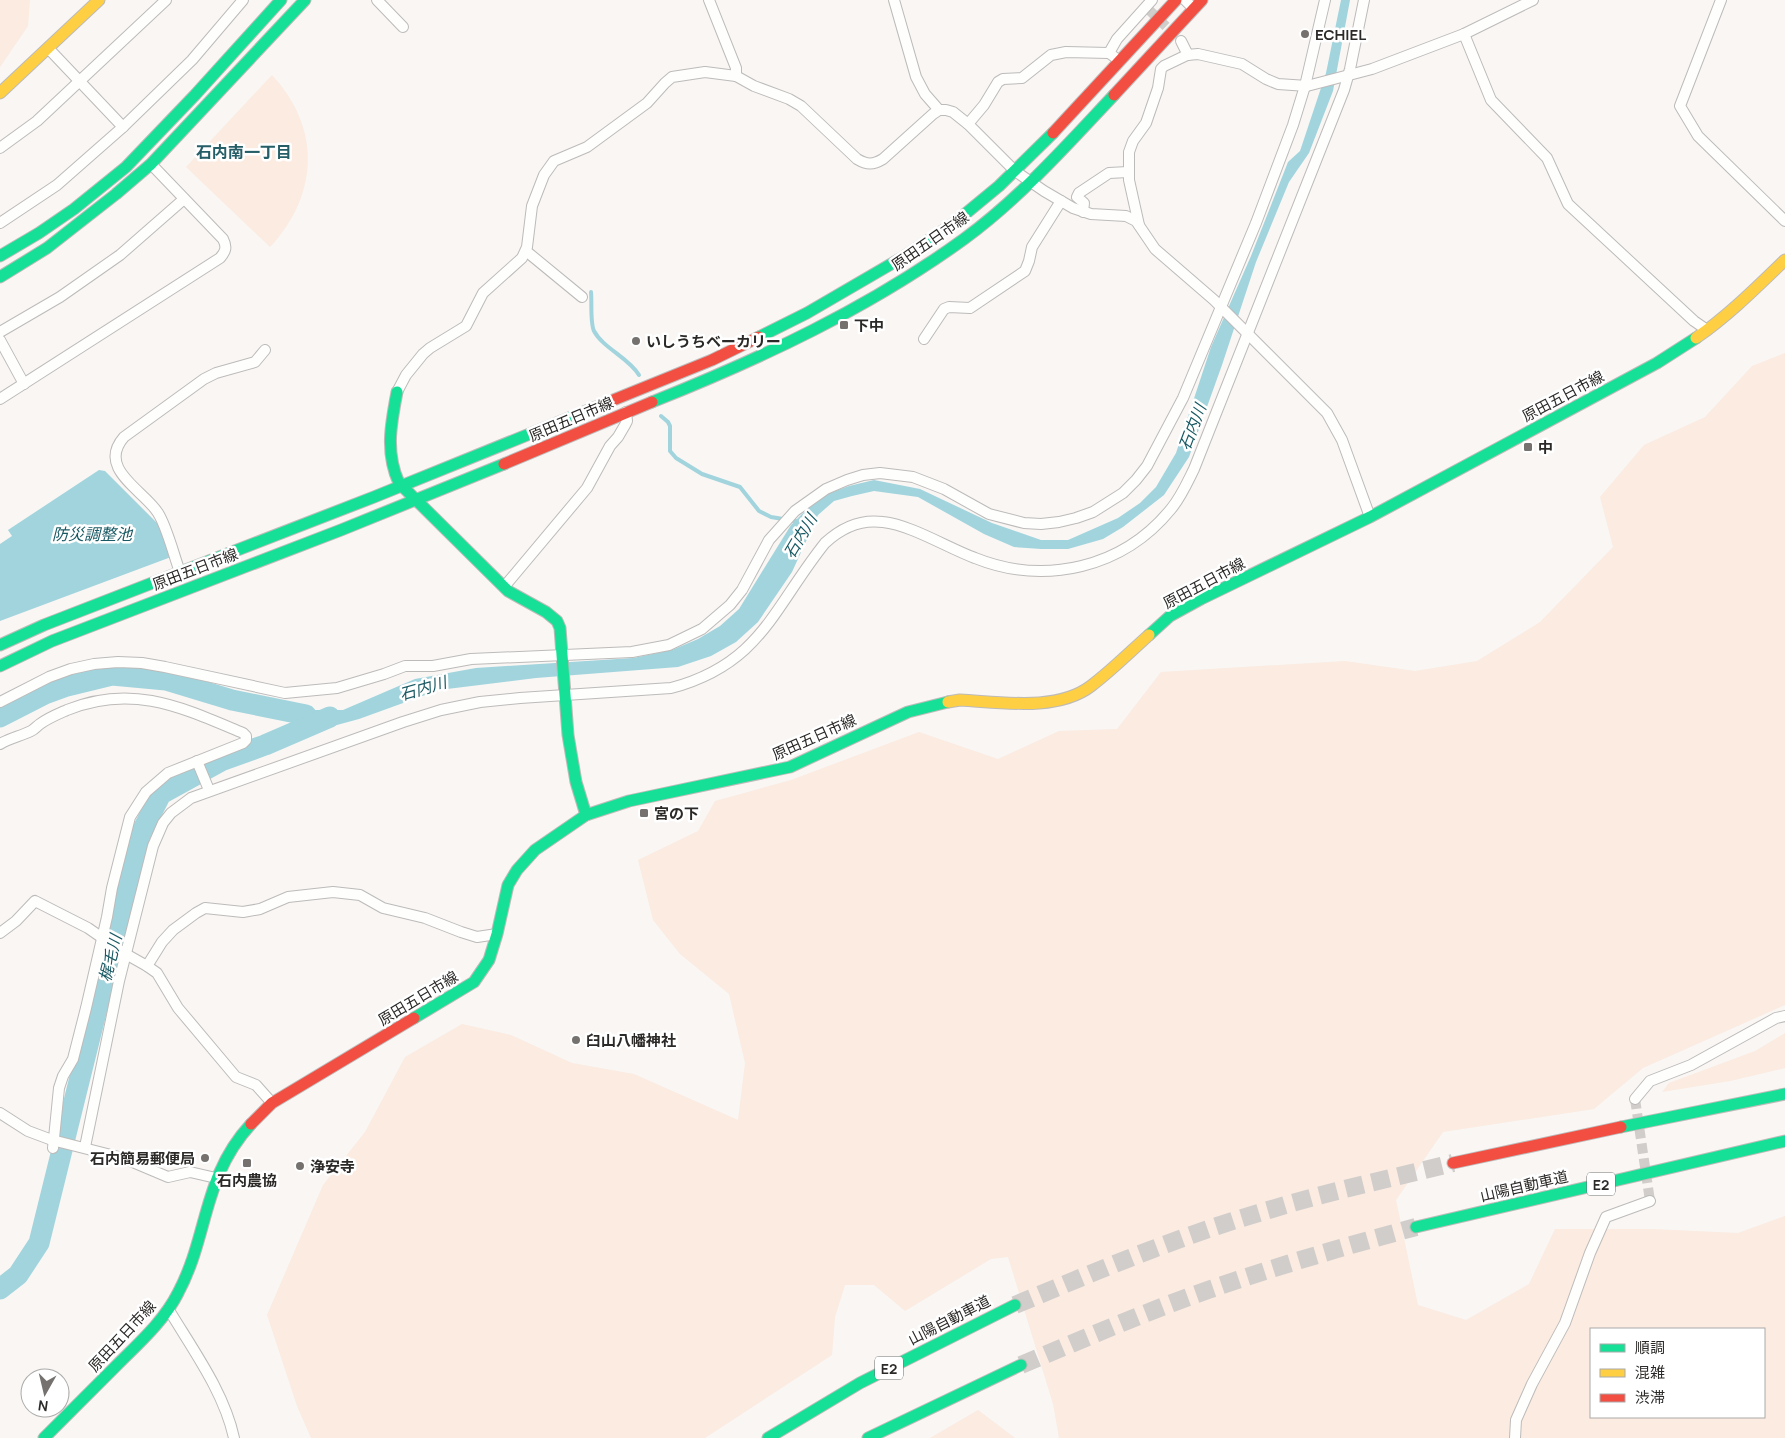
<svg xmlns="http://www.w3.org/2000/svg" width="1785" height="1438" viewBox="0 0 1785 1438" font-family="Manrope,'Noto Sans JP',sans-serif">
	<rect width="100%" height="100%" fill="#f9f6f4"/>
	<g fill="#fbebe0" fill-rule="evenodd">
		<path d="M 0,0 L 30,0 L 28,26 L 0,67 Z"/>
		<path d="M 272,75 C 321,128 319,194 270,247 L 186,167 Z"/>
		<path d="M 1785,353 L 1785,1005 L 1643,1068 L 1594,1109 L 1443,1132 L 1396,1200 L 1418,1305 L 1466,1320 L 1529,1284 L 1555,1229 L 1652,1229 L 1738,1233 L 1785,1216 L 1785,1438 L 1059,1438 L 1053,1404 L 1008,1257 L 991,1259 L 905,1311 L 874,1285 L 845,1285 L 835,1317 L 832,1355 L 705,1438 L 311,1438 L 297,1406 L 267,1315 L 323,1185 L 365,1132 L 405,1057 L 462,1024 L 511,1035 L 572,1063 L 634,1074 L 738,1120 L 745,1063 L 729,994 L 680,954 L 653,920 L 638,860 L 698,831 L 715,801 L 791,780 L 919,732 L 998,759 L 1059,731 L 1117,729 L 1161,672 L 1345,661 L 1415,671 L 1477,661 L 1540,622 L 1613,547 L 1600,497 L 1644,445 L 1705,417 L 1752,366 ZM 1591,1329 L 1764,1329 L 1764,1417 L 1591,1417 Z"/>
		<path d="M 1785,1033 L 1785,1068 L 1730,1081 L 1662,1092 L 1669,1083 L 1755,1051 Z"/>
		<path d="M 978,1410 L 1015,1438 L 930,1438 Z"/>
	</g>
	<g fill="#a1d4dd">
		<path d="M 1341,0 L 1350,0 L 1333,91 L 1309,153 L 1289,182 L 1256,262 L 1222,365 L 1189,457 L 1164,495 L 1123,527 L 1103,539 L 1068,549 L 1041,549 L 1014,547 L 984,534 L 918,497 L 874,491 L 852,496 L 834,501 L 818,515 L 792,572 L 758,622 L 736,642 L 711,656 L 678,667 L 536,678 L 439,690 L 359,719 L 311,732 L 267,702 L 310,710 L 343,710 L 415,679 L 476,668 L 633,658 L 672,650 L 698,639 L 720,626 L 739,609 L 791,525 L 808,508 L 827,494 L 849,486 L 874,480 L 920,489 L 992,523 L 1041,540 L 1068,540 L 1118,518 L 1140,503 L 1156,487 L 1176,453 L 1211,347 L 1251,256 L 1288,162 L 1300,151 L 1326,73 Z"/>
		<path d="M 99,470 L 105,471 L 159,525 L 171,557 L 0,621 L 0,544 L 12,536 L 8,530 Z"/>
	</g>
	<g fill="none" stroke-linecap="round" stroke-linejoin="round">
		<g stroke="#a1d4dd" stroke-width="4">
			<path d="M 591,292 C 592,302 590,323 594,331 C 603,348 629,358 639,375"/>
			<path d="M 661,416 L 668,422 L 670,426 L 670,451 L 676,458 L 702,474 L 740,487 L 759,511 L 771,517 L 801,522"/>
		</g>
		<g stroke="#a1d4dd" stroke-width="21">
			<path d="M 0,717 L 45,694 L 67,686 L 112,675 L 166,680 L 232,700 L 306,715"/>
			<path d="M 0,1289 L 18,1275 L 39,1243 L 140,835 L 161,794 L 221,761 L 265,745 L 330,717"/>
		</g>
		<g stroke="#d0cdcb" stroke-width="10" stroke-dasharray="10 5" stroke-linecap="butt">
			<path d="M 1148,9 L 1176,36"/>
			<path d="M 1635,1099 L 1650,1201"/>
		</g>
		<g stroke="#d0cdcb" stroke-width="18" stroke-dasharray="18 9" stroke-linecap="butt">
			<path d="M 1015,1305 C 1099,1270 1184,1234 1272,1209 C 1331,1191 1392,1178 1453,1163"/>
			<path d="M 1021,1365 C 1083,1339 1145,1312 1208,1290 C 1277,1266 1346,1246 1416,1227"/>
		</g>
		<defs>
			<g id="street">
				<path d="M 377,0 L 403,27"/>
				<path d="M 709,0 L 736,68 L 736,76 L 754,86 L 789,99 L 801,106 L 857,159 C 867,165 873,165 883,159 L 933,114 L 939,110 L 946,110 L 953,112 L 968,124 L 1015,171 L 1044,191 L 1073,208 L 1091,214 L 1126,216 L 1136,221 L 1155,249 L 1214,300 L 1327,413 L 1342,440 L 1370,517"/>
				<path d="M 894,0 L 916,77 L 925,94 L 939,110"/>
				<path d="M 1185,0 L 1194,9"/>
				<path d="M 1721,0 L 1680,106 L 1698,136 L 1785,221"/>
				<path d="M 1464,34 L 1491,100 L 1547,158 L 1568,204 L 1694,321 L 1707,330"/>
				<path d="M 1181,41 L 1188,55"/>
				<path d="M 48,48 L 123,127"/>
				<path d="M 1109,53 L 1117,39 L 1152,0"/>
				<path d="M 968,124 L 984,105 L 998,82 L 1003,79 L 1022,78 L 1051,55 L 1066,52 L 1109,53 L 1120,61"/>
				<path d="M 0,148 L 37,121 L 166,0"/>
				<path d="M 1083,212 L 1084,203 L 1077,197 L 1079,193 L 1109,173 L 1128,172"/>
				<path d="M 0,223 L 57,185 L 123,127 L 192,60 L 243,0"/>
				<path d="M 1139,225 L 1129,180 L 1129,152 L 1133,141 L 1146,123 L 1158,88 L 1161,69 L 1164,66 L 1187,55 L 1198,54 L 1242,64 L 1266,79 L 1278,84 L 1307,86 L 1372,69 L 1464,34 L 1533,0"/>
				<path d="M 526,251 L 582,297"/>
				<path d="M 0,332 L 60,297 L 120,255 L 184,199"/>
				<path d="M 924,339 L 944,309 L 949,307 L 970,308 L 1025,271 L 1029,261 L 1032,247 L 1061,201"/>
				<path d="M 0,340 L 24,384"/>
				<path d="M 397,392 L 406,375 L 423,354 L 430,348 L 466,326 L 483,293 L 522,258 L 527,247 L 532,206 L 544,175 L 554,161 L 587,147 L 647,103 L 665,83 L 672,77 L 705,72 L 736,76"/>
				<path d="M 0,399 L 220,258 C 226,251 227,247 223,239 L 151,164"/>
				<path d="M 180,572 C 174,556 167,527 158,513 C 145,491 96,469 124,437 L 204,379 L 216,373 L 255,362 L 265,350"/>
				<path d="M 504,587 L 587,488 L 610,446 L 618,437 L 625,425 L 627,421 L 626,412"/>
				<path d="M 0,702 L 49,677 L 71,669 L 94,664 L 118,662 L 142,663 L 165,667 L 285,693 L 337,688 L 384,674 L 405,666 L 433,666 L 471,659 L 632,652 L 669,645 L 702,629 L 730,605 L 742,590 L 769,540 L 795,511 L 826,489 L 847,480 L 863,475 L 880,473 L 913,477 L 944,489 L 989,514 L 1024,523 L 1041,524 L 1059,522 L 1076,518 L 1093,512 L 1123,493 L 1136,480 L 1147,466 L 1183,398 L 1256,223 L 1293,125 L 1305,86 L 1325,0"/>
				<path d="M 0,744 C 10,738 21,736 31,731 C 35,729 37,726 40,724 C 48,718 58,714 67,710 C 133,683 183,708 243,733 L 246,736 L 246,740 L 243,743 L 168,773 L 146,792 L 130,817 L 112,888 L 107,917 L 86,1008 L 73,1059 L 63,1076 L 59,1088 L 53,1148"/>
				<path d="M 197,761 L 209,790"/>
				<path d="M 0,933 L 16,921 L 35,901 L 88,928 L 124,953 L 147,966 L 157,973 L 178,1008 L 236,1077 L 256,1085 L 272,1103"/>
				<path d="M 147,966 L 162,942 L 173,930 L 196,913 L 205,908 L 243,912 L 260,909 L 288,897 L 333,892 L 360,895 L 383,908 L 425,918 L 461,932 L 477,937 L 497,934"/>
				<path d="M 1635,1099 L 1650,1081 L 1691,1065 L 1776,1018 L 1785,1016"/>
				<path d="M 0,1113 L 28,1131 L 52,1140 L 123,1158 L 168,1177 L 190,1172 L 216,1178"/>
				<path d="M 85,1147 L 119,981 L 153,846 L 163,823 L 171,813 L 191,798 L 403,722 L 441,710 L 480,702 L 520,698 L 671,688 C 761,664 773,608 825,543 C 841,528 861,519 883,522 C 911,525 948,548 975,558 C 1045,586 1123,568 1171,509 C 1181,497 1187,483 1194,469 L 1344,90 L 1350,69 L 1364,0"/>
				<path d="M 169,1310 C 193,1350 224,1392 234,1438"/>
				<path d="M 1515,1438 L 1516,1420 L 1532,1384 L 1565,1323 L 1590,1253 L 1606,1217 L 1650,1201"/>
			</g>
			<g id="fast">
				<path d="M 0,256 L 39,233 L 74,209 L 126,167 L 195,95 L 281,0"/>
				<path d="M 0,277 L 47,248 L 116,194 L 151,164 L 305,0"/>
				<path d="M 759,337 L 807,313 L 905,256 L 953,224 L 999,186 L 1053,133"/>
				<path d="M 397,392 C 391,423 385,453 399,483 L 508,591 L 546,612 L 557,621 L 560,628 L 568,735 L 576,782 L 586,815"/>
				<path d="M 652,402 C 760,359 869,308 964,239 C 1020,198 1067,145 1114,95"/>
				<path d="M 1149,635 L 1170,616 L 1201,599 L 1370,517 L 1657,363 L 1696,338"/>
				<path d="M 0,645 L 44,625 L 374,497 L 601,405"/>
				<path d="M 0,666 L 52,641 L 341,530 L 504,464"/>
				<path d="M 414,1018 L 474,982 L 489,960 L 497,934 L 508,885 L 517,870 L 535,850 L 586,815 L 629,801 L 790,767 L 908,712 L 948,702"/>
				<path d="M 1621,1127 L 1785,1094"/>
				<path d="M 1416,1227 L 1785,1141"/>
				<path d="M 44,1438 C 68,1414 92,1390 117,1365 C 139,1343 164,1321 178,1293 C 209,1235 202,1177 251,1124"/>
				<path d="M 768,1438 L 860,1383 L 1015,1305"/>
				<path d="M 868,1438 L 1021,1365"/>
			</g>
			<g id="slow">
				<path d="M 0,93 L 99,0"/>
				<path d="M 1696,338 C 1728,316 1757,287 1785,260"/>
				<path d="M 948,702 L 960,700 C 1000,702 1057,712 1091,686 C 1111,671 1130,652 1149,635"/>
			</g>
			<g id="jam">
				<path d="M 1114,95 L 1202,0"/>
				<path d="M 1053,133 L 1176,0"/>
				<path d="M 601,405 L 712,360 L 759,337"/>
				<path d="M 504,464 L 652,402"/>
				<path d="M 251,1124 L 272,1103 L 414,1018"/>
				<path d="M 1453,1163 L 1621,1127"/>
			</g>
		</defs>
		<use href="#street" stroke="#bdbbba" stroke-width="12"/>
		<use href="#fast" stroke="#bdbbba" stroke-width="13"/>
		<use href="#slow" stroke="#bdbbba" stroke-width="13"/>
		<use href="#jam" stroke="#bdbbba" stroke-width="13"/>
		<use href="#street" stroke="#fefefd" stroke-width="10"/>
		<use href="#fast" stroke="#16e098" stroke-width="11"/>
		<use href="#slow" stroke="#ffcf43" stroke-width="11"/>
		<use href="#jam" stroke="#f24e42" stroke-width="11"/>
	</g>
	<g fill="#74716f" stroke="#fff" stroke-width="2">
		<circle cx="1305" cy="34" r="5"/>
		<rect x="839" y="320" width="10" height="10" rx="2.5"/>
		<circle cx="636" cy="341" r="5"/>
		<rect x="1523" y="442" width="10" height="10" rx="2.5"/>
		<rect x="639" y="808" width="10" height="10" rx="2.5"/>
		<circle cx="576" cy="1040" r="5"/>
		<circle cx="205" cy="1158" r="5"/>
		<rect x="242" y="1158" width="10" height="10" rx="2.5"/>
		<circle cx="300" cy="1166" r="5"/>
	</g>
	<g text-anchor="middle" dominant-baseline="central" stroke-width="5" stroke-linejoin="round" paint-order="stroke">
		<g fill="#fff" stroke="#6b6a68" stroke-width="1">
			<rect x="1587" y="1172.5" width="28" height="23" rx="4"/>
			<rect x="875" y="1356.5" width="28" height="23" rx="4"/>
		</g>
		<g font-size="14" font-weight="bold" fill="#2c2a28">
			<text x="1601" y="1184">E2</text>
			<text x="889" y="1368">E2</text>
		</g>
		<g font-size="15" font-weight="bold" fill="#2c2a28" stroke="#fff" text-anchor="start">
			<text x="1315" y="34">ECHIEL</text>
			<text x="854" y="325">下中</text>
			<text x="646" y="341">いしうちベーカリー</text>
			<text x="1538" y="447">中</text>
			<text x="654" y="813">宮の下</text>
			<text x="586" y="1040">臼山八幡神社</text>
			<text x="195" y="1158" text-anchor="end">石内簡易郵便局</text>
			<text x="310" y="1166">浄安寺</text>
			<text x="247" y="1180" text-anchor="middle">石内農協</text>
		</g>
		<g font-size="15" fill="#2c2a28" stroke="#fff">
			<text transform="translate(930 241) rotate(-35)">原田五日市線</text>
			<text transform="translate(1563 396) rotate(-28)">原田五日市線</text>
			<text transform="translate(571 419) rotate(-23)">原田五日市線</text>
			<text transform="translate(195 569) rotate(-21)">原田五日市線</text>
			<text transform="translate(1204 583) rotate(-28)">原田五日市線</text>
			<text transform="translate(814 737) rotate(-24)">原田五日市線</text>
			<text transform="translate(418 998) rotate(-31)">原田五日市線</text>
			<text transform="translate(1524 1186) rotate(-13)">山陽自動車道</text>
			<text transform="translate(949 1320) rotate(-27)">山陽自動車道</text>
			<text transform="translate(122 1336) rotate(-47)">原田五日市線</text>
		</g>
		<g font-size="16" font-weight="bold" fill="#265e67" stroke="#fff">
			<text x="244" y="152">石内南一丁目</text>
		</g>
		<g font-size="16" font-style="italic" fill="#195963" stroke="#fff">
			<text transform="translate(1192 427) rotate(-69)">石内川</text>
			<text x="92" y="534">防災調整池</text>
			<text transform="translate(800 536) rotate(-59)">石内川</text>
			<text transform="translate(423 688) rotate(-16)">石内川</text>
			<text transform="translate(110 958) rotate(-76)">梶毛川</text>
		</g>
	</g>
	<rect x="1590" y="1328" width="175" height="90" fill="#ffffff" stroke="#abaaa9"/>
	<rect x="1600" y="1344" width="25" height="8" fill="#16e098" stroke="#abaaa9"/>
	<text x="1635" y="1353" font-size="15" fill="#2c2a28">順調</text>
	<rect x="1600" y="1369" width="25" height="8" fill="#ffcf43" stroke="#abaaa9"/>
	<text x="1635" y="1378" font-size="15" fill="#2c2a28">混雑</text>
	<rect x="1600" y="1394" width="25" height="8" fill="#f24e42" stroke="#abaaa9"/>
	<text x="1635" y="1403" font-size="15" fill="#2c2a28">渋滞</text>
	<g transform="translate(45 1393) rotate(188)"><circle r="24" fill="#ffffff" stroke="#abaaa9"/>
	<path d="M0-4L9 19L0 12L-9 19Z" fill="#74716f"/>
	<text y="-8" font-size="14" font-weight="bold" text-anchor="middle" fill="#2c2a28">N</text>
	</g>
</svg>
